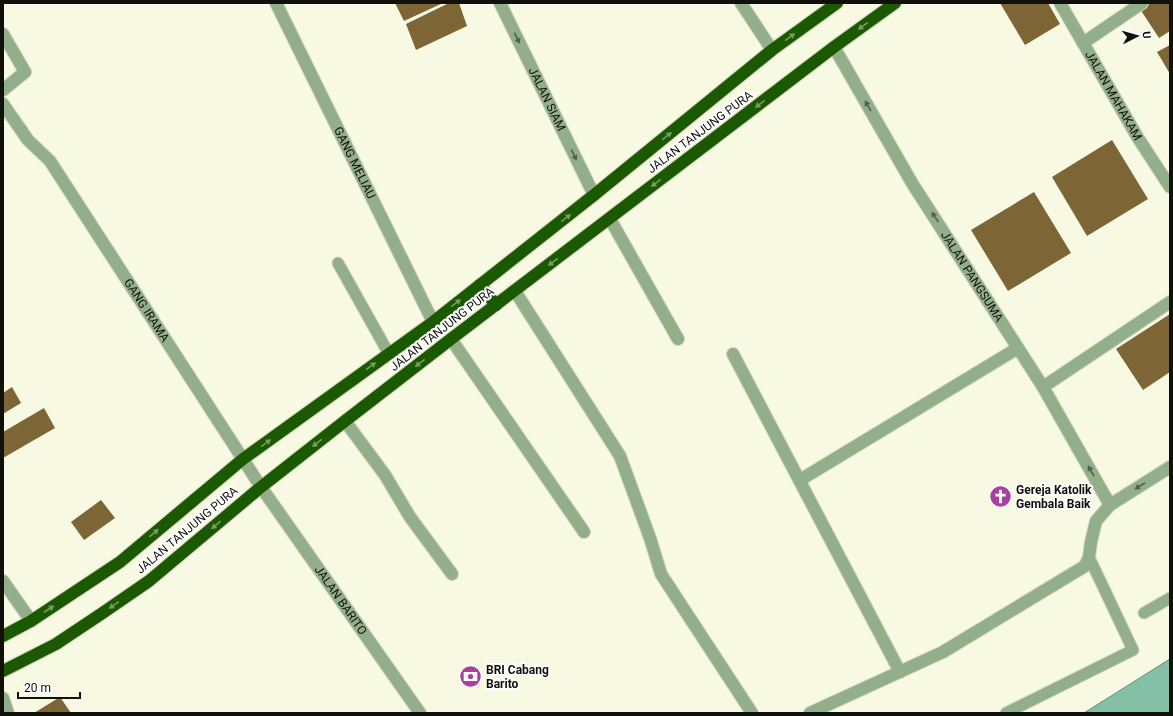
<svg xmlns="http://www.w3.org/2000/svg" width="1173" height="716" viewBox="0 0 1173 716" font-family="Roboto,sans-serif">
	<rect width="100%" height="100%" fill="#f7f9e3"/>
	<path fill="#84bfa7" stroke="#618b78" d="M 1170,659 L 1170,713 L 1084,713 Z"/>
	<g fill="#7d6536">
		<path d="M 395,3 L 443,3 L 404,21 Z"/>
		<path d="M 449,3 L 459,3 L 467,26 L 416,50 L 406,24 Z"/>
		<path d="M 1000,3 L 1048,3 L 1060,24 L 1025,45 Z"/>
		<path d="M 1143,3 L 1170,3 L 1170,31 L 1159,38 L 1138,6 Z"/>
		<path d="M 1170,45 L 1170,74 L 1157,52 Z"/>
		<path d="M 1112,140 L 1148,199 L 1087,236 L 1052,177 Z"/>
		<path d="M 1034,192 L 1071,253 L 1008,291 L 971,230 Z"/>
		<path d="M 1170,314 L 1170,372 L 1143,390 L 1116,349 Z"/>
		<path d="M 12,387 L 21,403 L 3,414 L 3,393 Z"/>
		<path d="M 44,408 L 55,428 L 3,458 L 3,432 Z"/>
		<path d="M 101,500 L 115,518 L 84,540 L 71,522 Z"/>
		<path d="M 60,697 L 71,713 L 34,713 Z"/>
	</g>
	<g fill="none" stroke-linecap="round" stroke-linejoin="round">
		<defs>
			<g id="lane">
				<path d="M 338,263 L 389,354"/>
				<path d="M 1144,613 L 1170,598"/>
				<path d="M 1006,713 L 1133,650 L 1089,557"/>
			</g>
			<g id="street">
				<path id="s1" d="M 276,3 L 433,322"/>
				<path id="s2" d="M 500,3 L 594,195"/>
				<path d="M 741,3 L 772,50"/>
				<path id="s3" d="M 1060,3 L 1138,138 L 1170,187"/>
				<path d="M 3,34 L 25,72 L 3,90"/>
				<path d="M 1083,43 L 1142,3"/>
				<path id="s4" d="M 834,47 L 912,183 L 1043,387 L 1110,505"/>
				<path id="s5" d="M 3,104 L 28,140 L 50,161 L 261,487 L 420,713"/>
				<path d="M 610,219 L 678,339"/>
				<path d="M 515,291 L 620,456 L 650,538 L 661,574 L 752,713"/>
				<path d="M 451,339 L 584,532"/>
				<path d="M 733,354 L 900,672"/>
				<path d="M 1043,387 L 1170,302"/>
				<path d="M 345,421 L 385,475 L 410,517 L 452,574"/>
				<path d="M 800,480 L 1018,348"/>
				<path d="M 3,581 L 31,621"/>
				<path d="M 3,698 L 8,713"/>
				<path d="M 810,713 L 943,652 L 1085,566 L 1089,557 L 1091,542 L 1096,521 L 1110,505 L 1170,467"/>
			</g>
			<g id="highway">
				<path d="M 480,285 L 496,305"/>
				<path d="M 3,636 L 31,621 L 120,562 L 243,459 L 433,322 L 594,195 L 772,50 L 837,3"/>
				<path d="M 3,671 L 56,644 L 104,612 L 149,581 L 261,487 L 345,421 L 451,339 L 834,47 L 895,3"/>
			</g>
		</defs>
		<use href="#lane" stroke="#d2d4c0" stroke-width="13"/>
		<use href="#street" stroke="#d2d4c0" stroke-width="14"/>
		<use href="#highway" stroke="#d2d4c0" stroke-width="14"/>
		<use href="#lane" stroke="#92ae8a" stroke-width="11"/>
		<use href="#street" stroke="#92ae8a" stroke-width="12"/>
		<use href="#highway" stroke="#1b5900" stroke-width="12"/>
	</g>
	<defs><path id="oneway-solid" d="M-6-.8H1V-3.2L6.5 0L1 3.2V.8H-6Z"/></defs>
	<g fill="#769b66">
		<use href="#oneway-solid" transform="translate(863 26) rotate(144)"/>
		<use href="#oneway-solid" transform="translate(790 37) rotate(-36)"/>
		<use href="#oneway-solid" transform="translate(760 104) rotate(143)"/>
		<use href="#oneway-solid" transform="translate(667 136) rotate(-39)"/>
		<use href="#oneway-solid" transform="translate(656 183) rotate(143)"/>
		<use href="#oneway-solid" transform="translate(566 218) rotate(-38)"/>
		<use href="#oneway-solid" transform="translate(553 262) rotate(143)"/>
		<use href="#oneway-solid" transform="translate(456 303) rotate(-38)"/>
		<use href="#oneway-solid" transform="translate(420 363) rotate(142)"/>
		<use href="#oneway-solid" transform="translate(371 366) rotate(-36)"/>
		<use href="#oneway-solid" transform="translate(266 443) rotate(-36)"/>
		<use href="#oneway-solid" transform="translate(317 443) rotate(142)"/>
		<use href="#oneway-solid" transform="translate(216 525) rotate(140)"/>
		<use href="#oneway-solid" transform="translate(154 533) rotate(-40)"/>
		<use href="#oneway-solid" transform="translate(114 605) rotate(145)"/>
		<use href="#oneway-solid" transform="translate(49 609) rotate(-33)"/>
	</g>
	<g fill="#51604a">
		<use href="#oneway-solid" transform="translate(517 38) rotate(64)"/>
		<use href="#oneway-solid" transform="translate(868 106) rotate(-120)"/>
		<use href="#oneway-solid" transform="translate(574 155) rotate(64)"/>
		<use href="#oneway-solid" transform="translate(935 217) rotate(-123)"/>
		<use href="#oneway-solid" transform="translate(1091 471) rotate(-120)"/>
		<use href="#oneway-solid" transform="translate(1140 486) rotate(148)"/>
	</g>
	<defs>
		<symbol id="church-disc" viewBox="-11 -11 22 22"><circle r="9.5" fill="#a840a2" stroke="#fff"/><path d="M-1.2-6h2.4v3.5h3.3v2.4h-3.3V6h-2.4V-.1h-3.3v-2.4h3.3Z" fill="#fff"/></symbol>
		<symbol id="bank-disc" viewBox="-11 -11 22 22"><circle r="9.5" fill="#a840a2" stroke="#fff"/><path d="M-6-4H6V4H-6ZM0-2.3a2.3 2.3 0 1 0 0 4.6a2.3 2.3 0 1 0 0-4.6Z" fill="#fff"/></symbol>
	</defs>
	<g fill-rule="evenodd">
		<use href="#church-disc" x="988" y="484" width="25" height="25"/>
		<use href="#bank-disc" x="458" y="664" width="25" height="25"/>
	</g>
	<g text-anchor="middle" dominant-baseline="central" stroke-width="4" stroke-linejoin="round" paint-order="stroke">
		<g font-size="12" fill="#10110a" stroke="#fff">
			<text stroke="none"><textPath href="#s3" startOffset="107">JALAN MAHAKAM</textPath></text>
			<text stroke="none"><textPath href="#s2" startOffset="107">JALAN SIAM</textPath></text>
			<text transform="translate(700 132) rotate(-37)">JALAN TANJUNG PURA</text>
			<text stroke="none"><textPath href="#s1" startOffset="178">GANG MELIAU</textPath></text>
			<text stroke="none"><textPath href="#s4" startOffset="268">JALAN PANGSUMA</textPath></text>
			<text stroke="none"><textPath href="#s5" startOffset="252">GANG IRAMA</textPath></text>
			<text transform="translate(442 329) rotate(-38)">JALAN TANJUNG PURA</text>
			<text transform="translate(187 530) rotate(-40)">JALAN TANJUNG PURA</text>
			<text stroke="none"><textPath href="#s5" startOffset="601">JALAN BARITO</textPath></text>
		</g>
		<g font-size="12" font-weight="bold" fill="#10110a" stroke="#fff" text-anchor="start">
			<text x="1016" y="490">Gereja Katolik<tspan x="1016" dy="14">Gembala Baik</tspan></text>
			<text x="486" y="670">BRI Cabang<tspan x="486" dy="14">Barito</tspan></text>
		</g>
	</g>
	<rect width="1173" height="716" fill="none" stroke="#10110a" stroke-width="8"/>
	<g transform="translate(1137 36) rotate(84)" stroke="#ffffff" stroke-width="3" paint-order="stroke">
	<path d="M0-3L7 15L0 10L-7 15Z" fill="#10110a"/>
	<text y="-6" font-size="11" font-weight="bold" text-anchor="middle" fill="#10110a">U</text>
	</g>
	<path d="M18 692v6h62v-6" fill="none" stroke="#10110a" stroke-width="2"/>
	<text x="24" y="692" font-size="12" fill="#10110a" stroke="#ffffff" stroke-width="3" paint-order="stroke">20 m</text>
</svg>
